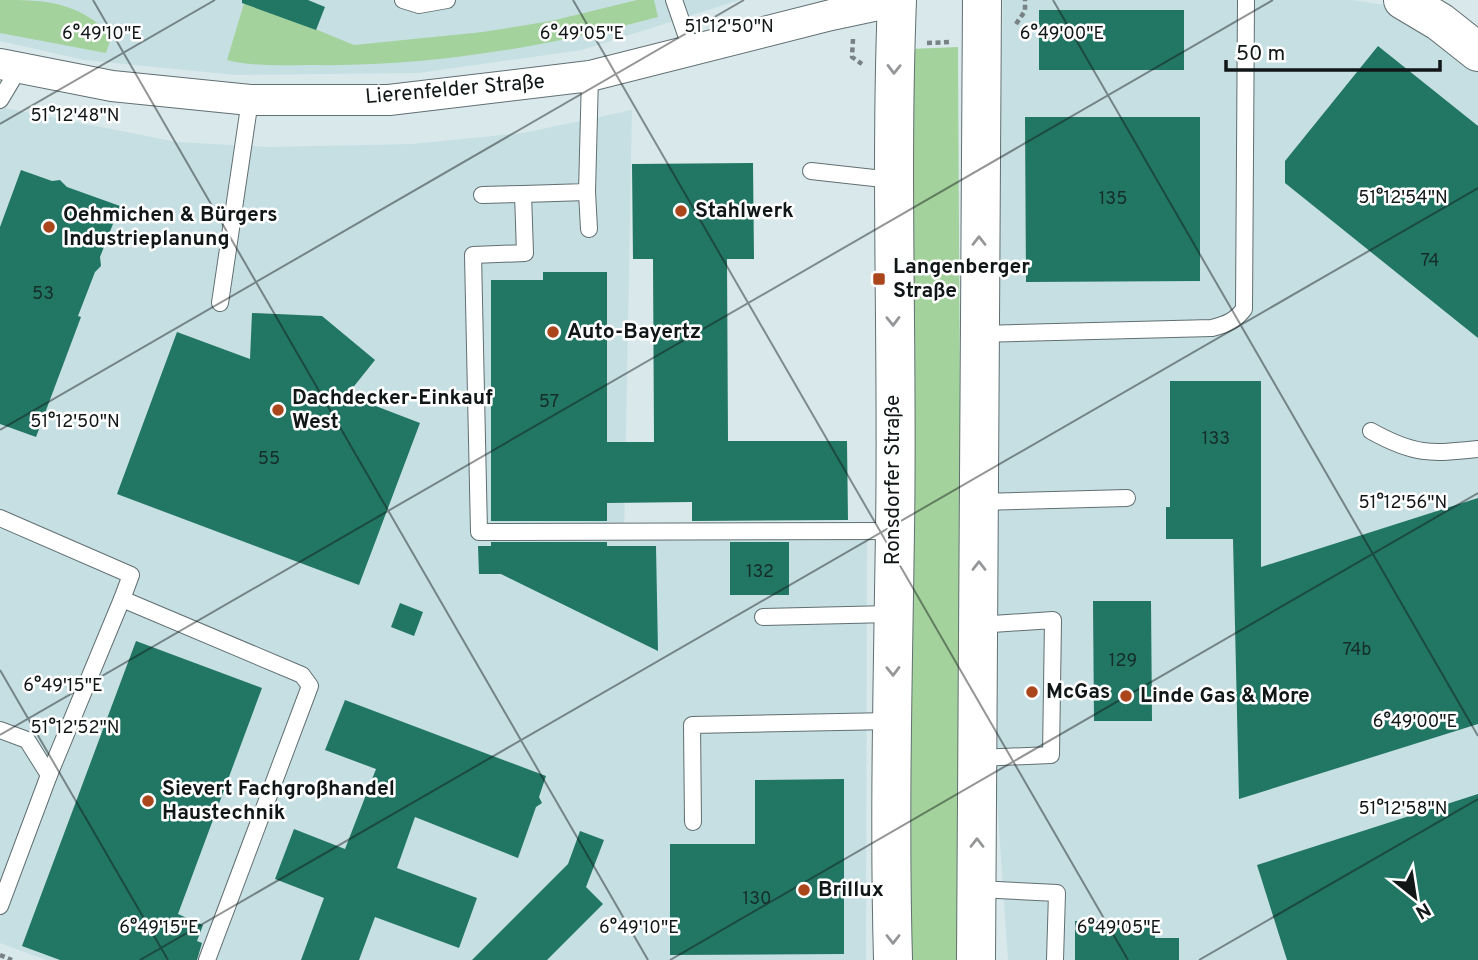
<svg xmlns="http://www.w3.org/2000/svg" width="1478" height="960" viewBox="0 0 1478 960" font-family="Overpass,sans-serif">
	<rect width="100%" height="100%" fill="#d9e9eb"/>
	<g fill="#c6dfe3">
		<path d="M 0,0 L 740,0 L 582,50 L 418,73 L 236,75 L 84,60 L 0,41 Z"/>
		<path d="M 1003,0 L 1353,0 L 1397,7 L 1478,67 L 1478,960 L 1008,960 L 990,700 Z"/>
		<path d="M 0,107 L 177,142 L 268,147 L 412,144 L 523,133 L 632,110 L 624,537 L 867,535 L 866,960 L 46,960 L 0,943 Z"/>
	</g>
	<g fill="#a4d29d">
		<path d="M 0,0 C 47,0 75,1 112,35 L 106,53 L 0,33 Z"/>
		<path d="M 245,0 L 354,45 L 483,32 L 551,21 L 637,0 L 654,0 L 658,17 C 546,47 428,67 311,65 C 284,65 254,67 227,60 Z"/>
		<path d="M 958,47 L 963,960 L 908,960 L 910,49 Z"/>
	</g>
	<g fill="#227664">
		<path d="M 242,0 L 308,0 L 325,7 L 316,30 L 242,3 Z"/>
		<rect x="1039" y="10" width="145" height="60"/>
		<path d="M 1378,46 L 1478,126 L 1478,338 L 1285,183 L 1285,161 Z"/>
		<path d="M 1025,117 L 1200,117 L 1200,281 L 1026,282 Z"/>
		<path d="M 753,163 L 754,259 L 727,259 L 728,441 L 847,441 L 848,520 L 692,521 L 692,502 L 607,503 L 607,521 L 491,521 L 491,280 L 543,280 L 543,272 L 607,272 L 607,442 L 654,442 L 653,259 L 633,259 L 632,164 Z"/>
		<path d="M 21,170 L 52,181 L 60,180 L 67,187 L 120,206 L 100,257 L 101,266 L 95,272 L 78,316 L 81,317 L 36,437 L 0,424 L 0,227 Z"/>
		<path d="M 252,313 L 322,316 L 375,360 L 347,395 L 420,423 L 359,585 L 117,494 L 177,332 L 250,359 Z"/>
		<path d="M 1170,381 L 1261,381 L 1261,567 L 1478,498 L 1478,724 L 1239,799 L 1233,539 L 1166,539 L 1166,507 L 1170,507 Z"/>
		<path d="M 491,542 L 607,542 L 607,546 L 656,546 L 658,651 L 501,574 L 479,574 L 478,546 L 491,546 Z"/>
		<rect x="730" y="542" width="59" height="53"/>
		<path d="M 1093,601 L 1151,601 L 1152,721 L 1094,721 Z"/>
		<path d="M 400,603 L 423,612 L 414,636 L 391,627 Z"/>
		<path d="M 136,641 L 262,688 L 178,914 L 203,925 L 197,941 L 202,943 L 197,960 L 60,960 L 22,946 Z"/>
		<path d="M 345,700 L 546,776 L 539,797 L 542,803 L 536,807 L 518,858 L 415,817 L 397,868 L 477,898 L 459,948 L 375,917 L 359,960 L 301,960 L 324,898 L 275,879 L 294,829 L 345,849 L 376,769 L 325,750 Z"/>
		<path d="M 844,779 L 844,954 L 670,955 L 670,844 L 755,844 L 755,780 Z"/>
		<path d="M 1478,794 L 1478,960 L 1287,960 L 1257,865 Z"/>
		<path d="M 580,831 L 604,840 L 586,887 L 603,904 L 547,960 L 472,960 L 568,864 Z"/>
		<path d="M 1075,921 L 1155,921 L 1155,938 L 1179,938 L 1179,960 L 1075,960 Z"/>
	</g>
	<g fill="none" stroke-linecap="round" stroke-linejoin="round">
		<defs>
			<g id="service">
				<path d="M 403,0 L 419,5 L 447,0"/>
				<path d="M 674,0 L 692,52"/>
				<path d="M 590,76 L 587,192 L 523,194 L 525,253 L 473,255 L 479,532 L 895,531"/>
				<path d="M 0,100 L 18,70"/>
				<path d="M 811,171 L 892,180"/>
				<path d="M 587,192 L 589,229"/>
				<path d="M 482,195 L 523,194"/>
				<path d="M 220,303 L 250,100"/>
				<path d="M 979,334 L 1212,328 C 1227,324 1235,321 1244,309 L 1246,0"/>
				<path d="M 1371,431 C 1414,455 1430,454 1478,449"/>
				<path d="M 979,502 L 1127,498"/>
				<path d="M 0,518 L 131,575 L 122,599"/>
				<path d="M 763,617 L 891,614"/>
				<path d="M 0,730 L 27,740 L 49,775"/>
				<path d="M 978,758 L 1051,755 L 1053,620 L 978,625"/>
				<path d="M 693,822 L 692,725 L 891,721"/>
				<path d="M 977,889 L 1057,893 L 1055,960"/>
				<path d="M 0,906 L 49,775 L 122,599 L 302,675 L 310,686 L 207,960"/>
			</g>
			<path id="minor" d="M 0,64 L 112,86 L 250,100 L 389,100 L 590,76 L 831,15 L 897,1"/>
			<path id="tertiary" d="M 1403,0 L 1440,22 L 1478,52"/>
			<g id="secondary">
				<path d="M 893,960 C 889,817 893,673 895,530 C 898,353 890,177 897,0"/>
				<path d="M 976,960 L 982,0"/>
			</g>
		</defs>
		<use href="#service" stroke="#616f71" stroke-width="18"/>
		<use href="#minor" stroke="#616f71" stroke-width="32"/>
		<use href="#tertiary" stroke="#616f71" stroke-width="40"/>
		<use href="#secondary" stroke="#616f71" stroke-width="40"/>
		<g stroke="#788284" stroke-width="4.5" stroke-dasharray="5 3.5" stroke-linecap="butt">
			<path d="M 1016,24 L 1025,11 L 1025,0"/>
			<path d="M 853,39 L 852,57 L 862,64"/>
			<path d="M 927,43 L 950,42"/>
			<path d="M 0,955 L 12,960"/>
		</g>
		<use href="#service" stroke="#fff" stroke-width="16"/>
		<use href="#minor" stroke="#fff" stroke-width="30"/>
		<use href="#tertiary" stroke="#fff" stroke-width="38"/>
		<use href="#secondary" stroke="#fff" stroke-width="38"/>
	</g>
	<defs><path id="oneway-chevron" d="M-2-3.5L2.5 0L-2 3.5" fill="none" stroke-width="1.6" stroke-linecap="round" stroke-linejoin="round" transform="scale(1.75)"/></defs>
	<g stroke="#949697">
		<use href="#oneway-chevron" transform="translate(894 69) rotate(91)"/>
		<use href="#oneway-chevron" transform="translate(979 241) rotate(-90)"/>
		<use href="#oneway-chevron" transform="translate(893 321) rotate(89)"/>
		<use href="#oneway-chevron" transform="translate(979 566) rotate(-90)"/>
		<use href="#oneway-chevron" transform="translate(893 671) rotate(89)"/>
		<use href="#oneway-chevron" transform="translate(977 843) rotate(-90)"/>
		<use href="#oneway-chevron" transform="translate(893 939) rotate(90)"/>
	</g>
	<path fill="none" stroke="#111617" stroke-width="2" stroke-opacity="0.45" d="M 93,0 L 648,960M 573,0 L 1128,960M 1053,0 L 1478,736M 0,124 L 215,0M 0,430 L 744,0M 0,670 L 168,960M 0,735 L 1273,0M 140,960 L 1478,188M 670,960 L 1478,493M 1199,960 L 1478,799"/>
	<g fill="#ab451c" stroke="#fff" stroke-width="2.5">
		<circle cx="681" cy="211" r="7"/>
		<circle cx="49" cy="227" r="7"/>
		<rect x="872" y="272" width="14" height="14" rx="3.5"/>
		<circle cx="553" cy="332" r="7"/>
		<circle cx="278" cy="410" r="7"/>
		<circle cx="1032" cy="692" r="7"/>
		<circle cx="1126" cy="696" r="7"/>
		<circle cx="148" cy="801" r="7"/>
		<circle cx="804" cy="890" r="7"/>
	</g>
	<g text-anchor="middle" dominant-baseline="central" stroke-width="5" stroke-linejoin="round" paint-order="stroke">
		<g font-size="18" fill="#152e2a">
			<text x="1113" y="199">135</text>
			<text x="1430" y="261">74</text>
			<text x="43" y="294">53</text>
			<text x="549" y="402">57</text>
			<text x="1216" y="439">133</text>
			<text x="269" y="459">55</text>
			<text x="760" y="572">132</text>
			<text x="1357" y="650">74b</text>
			<text x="1123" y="661">129</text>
			<text x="757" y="899">130</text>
		</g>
		<g font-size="21" fill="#111617" stroke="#fff">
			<text transform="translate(455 90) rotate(-5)">Lierenfelder Straße</text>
			<text transform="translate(893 480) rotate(-90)">Ronsdorfer Straße</text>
		</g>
		<g font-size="21" font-weight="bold" fill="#111617" stroke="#fff" text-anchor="start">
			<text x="695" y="211">Stahlwerk</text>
			<text x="63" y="215">Oehmichen &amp; Bürgers<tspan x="63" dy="24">Industrieplanung</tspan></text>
			<text x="893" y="267">Langenberger<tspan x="893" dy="24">Straße</tspan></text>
			<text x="567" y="332">Auto-Bayertz</text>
			<text x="292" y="398">Dachdecker-Einkauf<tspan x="292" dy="24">West</tspan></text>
			<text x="1046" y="692">McGas</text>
			<text x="1140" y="696">Linde Gas &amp; More</text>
			<text x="162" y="789">Sievert Fachgroßhandel<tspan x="162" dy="24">Haustechnik</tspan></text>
			<text x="818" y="890">Brillux</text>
		</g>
	</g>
	<g font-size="18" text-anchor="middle" fill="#111617" stroke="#fff" stroke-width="5" stroke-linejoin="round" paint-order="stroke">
		<text x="729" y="32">51°12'50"N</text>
		<text x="102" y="39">6°49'10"E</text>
		<text x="582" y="39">6°49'05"E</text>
		<text x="1062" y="39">6°49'00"E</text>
		<text x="75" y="121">51°12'48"N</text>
		<text x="1403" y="203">51°12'54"N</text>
		<text x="75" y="427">51°12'50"N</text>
		<text x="1403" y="508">51°12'56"N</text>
		<text x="63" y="691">6°49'15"E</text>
		<text x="1415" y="727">6°49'00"E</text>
		<text x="75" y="733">51°12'52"N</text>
		<text x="1403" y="814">51°12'58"N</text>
		<text x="159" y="933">6°49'15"E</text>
		<text x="639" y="933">6°49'10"E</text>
		<text x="1119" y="933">6°49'05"E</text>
	</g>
	<g transform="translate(1415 897) rotate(150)" stroke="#ffffff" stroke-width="5" paint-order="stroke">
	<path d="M0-5L12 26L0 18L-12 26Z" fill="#111617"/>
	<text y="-10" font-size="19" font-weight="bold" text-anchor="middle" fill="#111617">N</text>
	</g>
	<path d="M1226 60v10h214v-10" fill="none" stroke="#111617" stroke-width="3.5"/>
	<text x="1236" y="60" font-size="21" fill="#111617" stroke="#ffffff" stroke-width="5" paint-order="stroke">50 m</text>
</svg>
